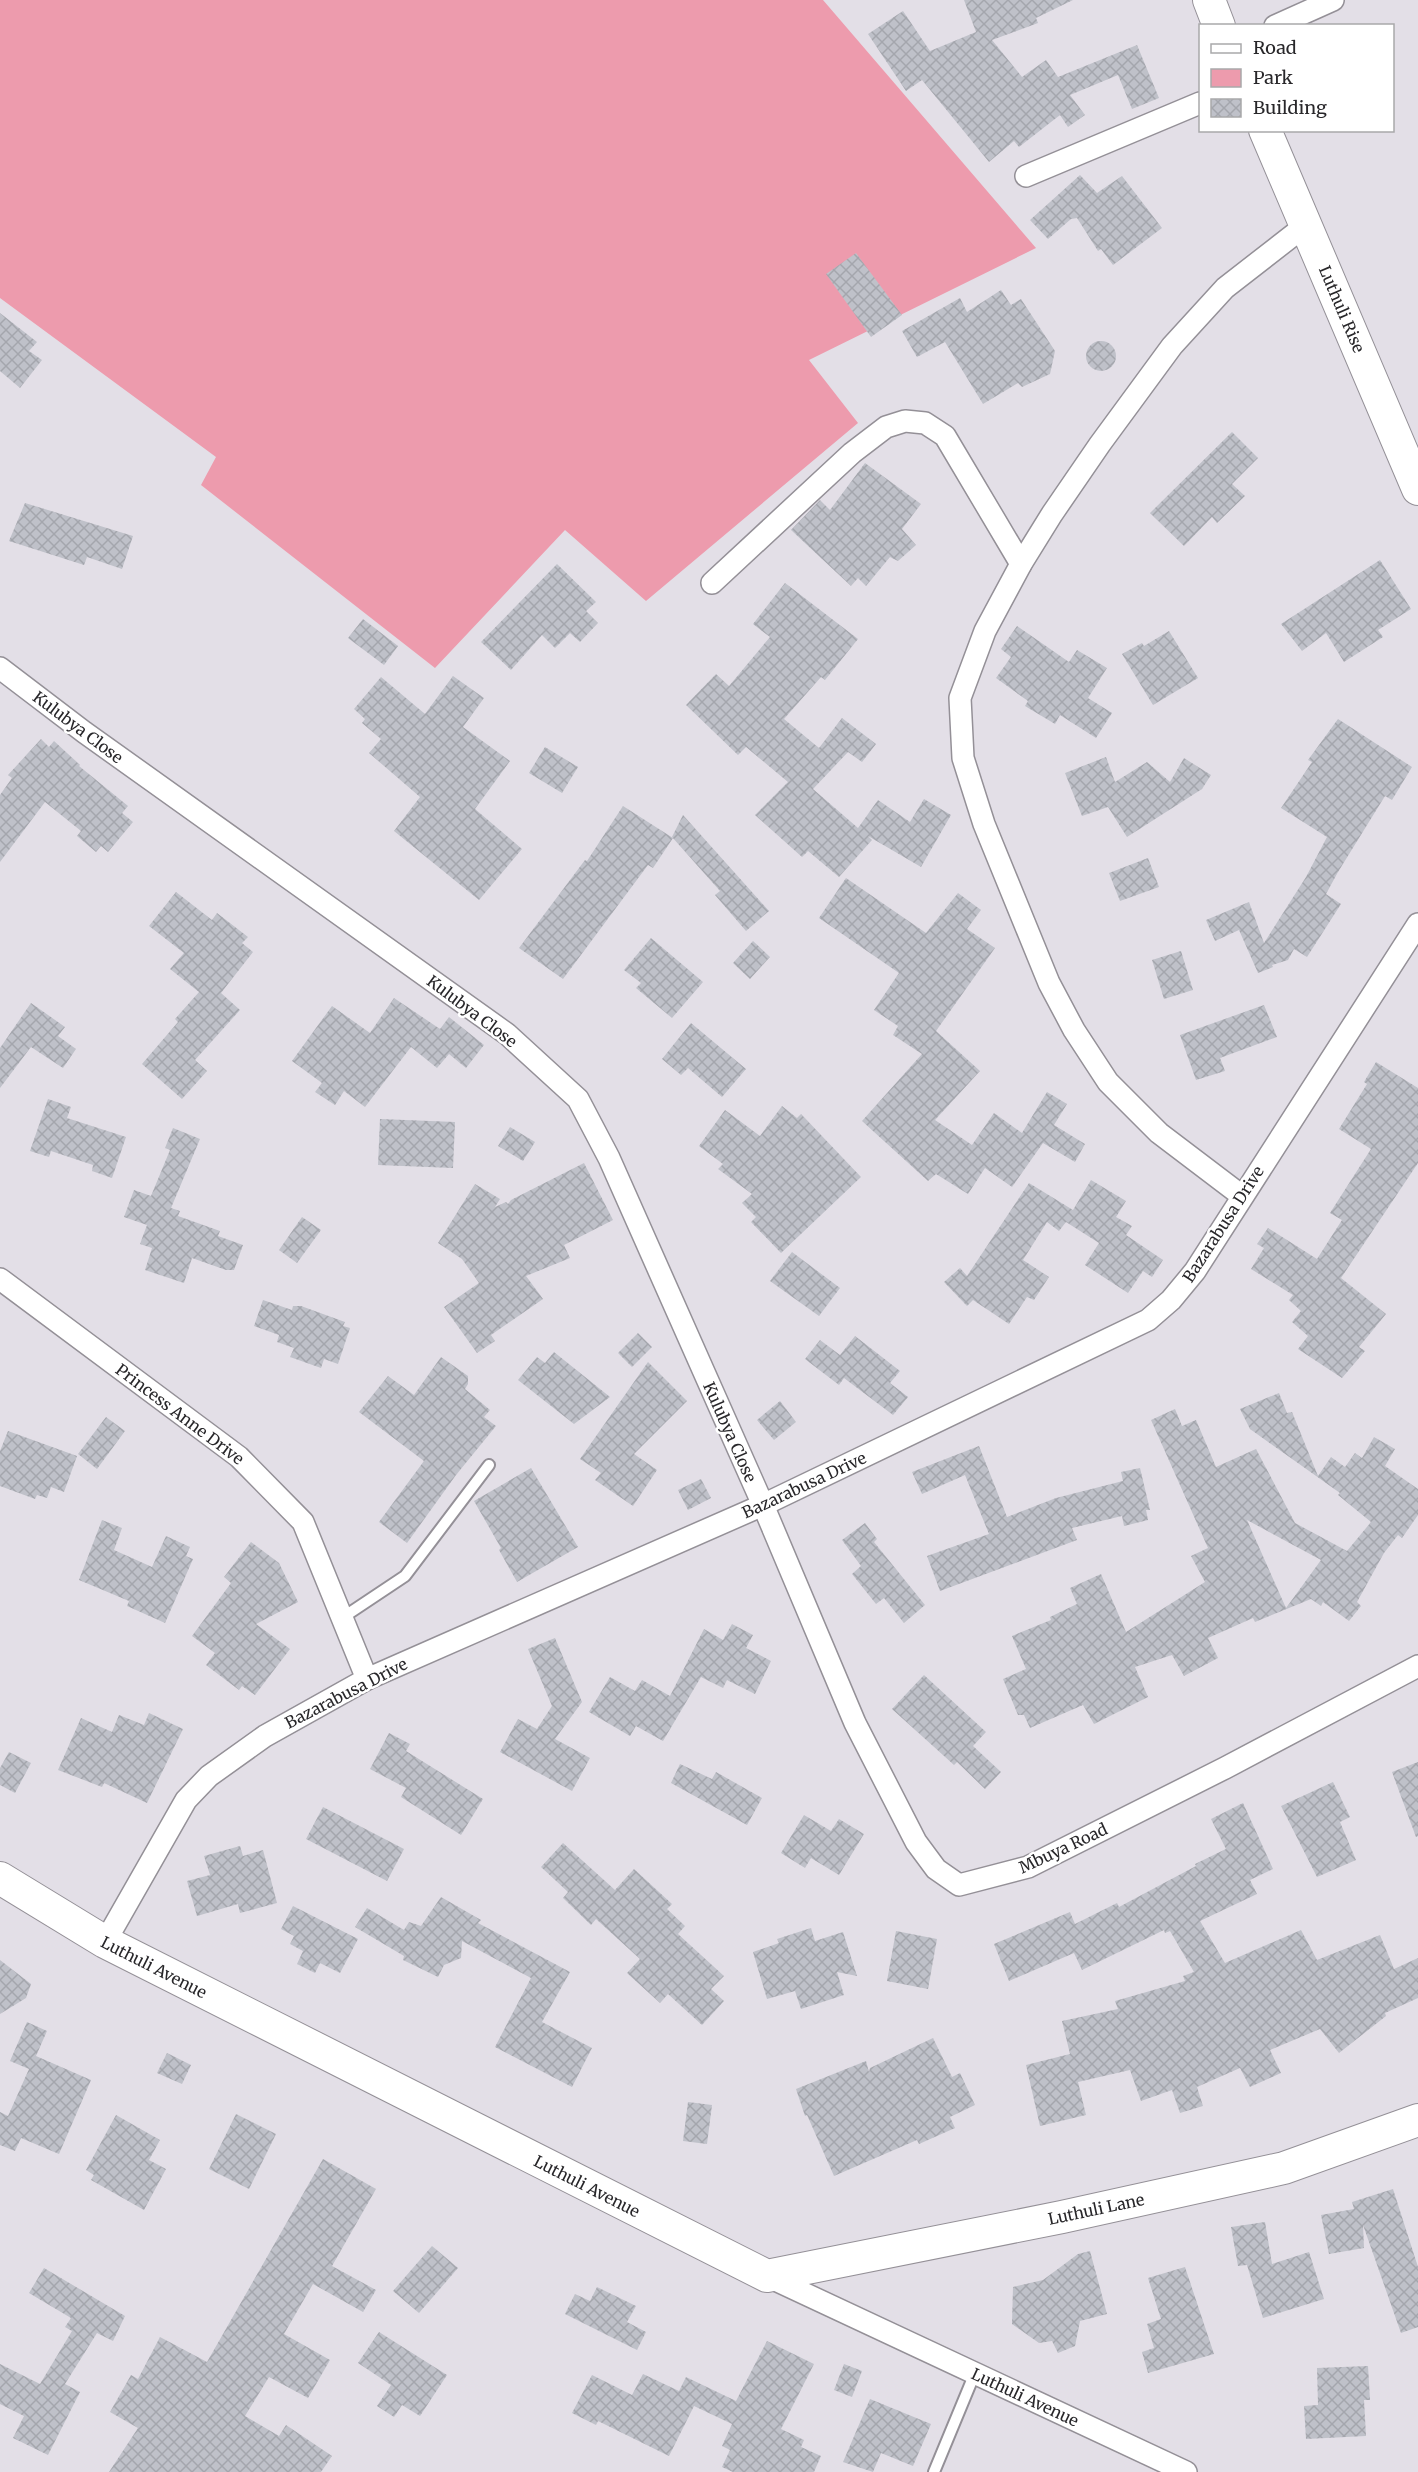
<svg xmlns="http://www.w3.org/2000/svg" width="1418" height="2472" font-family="Merriweather,serif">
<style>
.green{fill:#ed9bad}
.building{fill:url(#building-cross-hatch);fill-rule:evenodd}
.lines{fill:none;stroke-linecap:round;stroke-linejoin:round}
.lane-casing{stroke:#949097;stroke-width:14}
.street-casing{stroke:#949097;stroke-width:24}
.secondary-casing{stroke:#949097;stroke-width:34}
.lane{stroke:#fff;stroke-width:10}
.street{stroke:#fff;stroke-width:21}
.secondary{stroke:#fff;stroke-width:32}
.labels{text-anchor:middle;stroke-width:5;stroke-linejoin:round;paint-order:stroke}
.street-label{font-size:16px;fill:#28272a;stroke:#fff}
</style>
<defs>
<pattern id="building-cross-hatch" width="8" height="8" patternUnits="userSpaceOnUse" patternTransform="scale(1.5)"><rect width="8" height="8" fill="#bfc1c9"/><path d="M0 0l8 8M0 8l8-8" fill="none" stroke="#a4a6ad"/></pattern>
</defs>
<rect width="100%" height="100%" fill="#e3dfe7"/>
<polygon class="green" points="0,0 823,0 1036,248 809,360 858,423 646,601 565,530 435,668 201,485 216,457 0,298"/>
<g class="building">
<polygon points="964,0 1073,0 1036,18 1038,23 992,40 1022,77 1046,60 1058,77 1137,45 1159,98 1132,109 1118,75 1070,95 1085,115 1068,127 1060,115 1019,147 1014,141 989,162 922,80 906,91 868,34 903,11 930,51 976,32"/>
<polygon points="1080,175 1097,193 1122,176 1162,228 1113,265 1101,249 1098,251 1077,218 1071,219 1048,239 1030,220"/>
<polygon points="856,253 902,315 871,337 826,274"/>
<polygon points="1001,290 1011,305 1021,299 1055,351 1050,374 1022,387 1018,383 983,404 945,342 917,357 902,331 960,298 967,312"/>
<polygon points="0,313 37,342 29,351 42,360 20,388 0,371"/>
<circle cx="1101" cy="356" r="15"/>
<polygon points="1232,432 1258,458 1232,484 1245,496 1217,523 1212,517 1184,546 1150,513"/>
<polygon points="865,463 921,504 902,529 916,545 898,561 890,557 866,586 858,578 851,586 791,530 820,500 830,510"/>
<polygon points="25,503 133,536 122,569 87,557 84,565 9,541"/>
<polygon points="1380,560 1411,609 1378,630 1383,637 1344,662 1326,633 1302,651 1281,624"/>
<polygon points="557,564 596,602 586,611 598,623 580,642 570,633 555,648 542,635 511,670 481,642"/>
<polygon points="785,583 858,639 825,680 821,677 784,719 819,748 842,718 876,744 862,762 848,752 813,789 858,828 878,800 910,822 924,799 951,815 921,867 868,836 872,840 839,877 808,851 802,857 755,815 788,782 746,747 738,755 686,705 716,674 729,686 770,637 753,624"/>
<polygon points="363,619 398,646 384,665 348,638"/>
<polygon points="1017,626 1069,662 1077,650 1107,668 1088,698 1112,713 1096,738 1060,715 1055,724 1025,706 1028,701 996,678 1011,657 1001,649"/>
<polygon points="1169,631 1198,678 1153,705 1122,654 1142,643 1144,646"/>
<polygon points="453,676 484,698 463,727 510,761 475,809 522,849 479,900 394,831 420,797 369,753 381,739 362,723 365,719 354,709 381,677 425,714"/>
<polygon points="1338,719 1412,767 1392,800 1385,796 1338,872 1326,894 1341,904 1307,957 1294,949 1288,960 1272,965 1273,967 1258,973 1239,930 1215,941 1206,920 1249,902 1264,943 1306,877 1327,837 1281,808 1312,762 1308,760"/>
<polygon points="41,739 49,747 54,741 80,765 79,766 128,806 122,813 133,822 108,852 101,846 96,852 77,836 81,831 45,802 0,862 0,795 12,778 8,775"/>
<polygon points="545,747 578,767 562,793 529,773"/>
<polygon points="1106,757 1115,782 1147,762 1170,782 1184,758 1211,775 1202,789 1127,837 1108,807 1082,816 1065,773"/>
<polygon points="623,806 673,838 653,868 648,865 563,979 519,948 585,860 587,861"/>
<polygon points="683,815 769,911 746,931 715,895 720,891 672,837"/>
<polygon points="1148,858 1159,887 1120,901 1109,873"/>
<polygon points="846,878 926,933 958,893 981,910 967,929 995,948 936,1031 980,1071 935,1120 972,1145 994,1113 1022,1133 1047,1092 1067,1104 1054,1125 1085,1144 1075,1162 1043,1143 1012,1187 985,1168 968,1194 936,1174 928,1181 862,1121 922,1054 893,1035 898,1026 874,1010 899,973 819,918"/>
<polygon points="176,892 212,920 217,913 248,937 242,943 253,952 221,993 240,1010 195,1060 207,1071 182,1099 142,1064 178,1022 175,1019 199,992 170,969 184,953 149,926"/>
<polygon points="651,938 703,982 672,1018 636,988 641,983 624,970"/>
<polygon points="753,941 770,957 750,979 733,963"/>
<polygon points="1181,951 1193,990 1164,999 1152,960"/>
<polygon points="394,998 440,1029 449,1017 484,1045 466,1068 449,1054 437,1068 411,1047 365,1107 344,1091 335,1105 315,1092 322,1083 292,1061 332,1006 370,1033"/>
<polygon points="31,1003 65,1027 58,1036 76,1049 63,1068 31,1047 0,1088 0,1048"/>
<polygon points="1264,1005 1277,1037 1220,1058 1225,1071 1196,1080 1180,1035"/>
<polygon points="691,1023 746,1069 722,1097 688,1068 681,1075 662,1059"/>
<polygon points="1376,1062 1418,1088 1418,1163 1341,1278 1386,1314 1359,1347 1365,1351 1342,1378 1298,1349 1308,1336 1292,1322 1301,1311 1289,1300 1293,1295 1251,1269 1264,1248 1257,1244 1268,1228 1317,1259 1342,1220 1330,1213 1371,1149 1339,1129 1367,1084 1364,1082"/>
<polygon points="48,1099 71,1107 67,1118 126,1137 112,1178 92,1171 93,1165 51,1151 49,1157 30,1151"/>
<polygon points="782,1106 797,1118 801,1114 861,1177 781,1253 751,1222 756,1217 742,1203 752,1194 718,1169 723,1164 699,1146 725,1110 760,1136"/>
<polygon points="380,1119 455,1122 453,1168 378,1165"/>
<polygon points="510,1127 535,1142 523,1161 498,1146"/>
<polygon points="173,1128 200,1139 171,1208 180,1211 178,1216 220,1231 218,1236 243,1245 234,1270 226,1270 192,1258 184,1283 145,1270 152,1248 140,1244 147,1225 124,1217 134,1190 151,1196 170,1150 165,1148"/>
<polygon points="584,1163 613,1220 564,1245 570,1258 526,1276 543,1299 491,1335 495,1341 477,1353 444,1307 479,1283 462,1259 438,1243 475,1184 500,1199 495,1207 506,1202 508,1204 511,1200"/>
<polygon points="1091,1180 1126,1201 1116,1217 1132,1226 1126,1235 1163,1260 1152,1277 1143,1271 1128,1293 1085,1265 1099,1243 1066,1222 1059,1231 1047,1222 1023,1260 1049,1277 1034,1300 1027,1297 1009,1324 973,1300 967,1306 944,1282 960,1268 967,1276 1029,1183 1073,1210"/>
<polygon points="302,1217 321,1230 297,1263 279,1250"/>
<polygon points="792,1252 840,1288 819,1316 770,1281"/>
<polygon points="263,1300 292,1310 293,1306 301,1306 345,1322 343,1326 350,1328 338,1364 324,1359 321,1368 290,1357 294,1348 277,1342 279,1335 254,1326"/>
<polygon points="638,1333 652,1347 632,1367 618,1353"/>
<polygon points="855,1336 900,1371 890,1383 908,1397 893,1415 844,1378 839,1385 805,1359 820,1340 840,1355"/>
<polygon points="554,1352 610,1397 574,1424 518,1380 537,1357 545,1363"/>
<polygon points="441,1357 468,1376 468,1384 465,1389 490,1410 484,1417 496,1426 456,1475 407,1543 379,1522 424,1461 359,1412 388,1376 414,1395"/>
<polygon points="648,1362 687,1401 634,1454 657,1470 633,1506 595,1480 601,1473 580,1459"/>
<path d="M1279,1393l8,20 5,-1 26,64 13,-19 14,10 10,-14 7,5 12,-21 21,12 -10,17 33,23v26l-16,23 -4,-3 -14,18 -27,49 4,4 -12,15 -26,-19 -2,4 -10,-7 -56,23 -2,-4 -45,20 10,20 -34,18 -12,-21 -37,12 13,30 -54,27 -11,-19 -53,23 -6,-13h-6l-15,-36 23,-10 -14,-33 39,-16 -1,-3 27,-13 -7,-16 31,-14 25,58 79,-50 -14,-26 17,-8 -57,-128 24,-11 7,17 14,-6 20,47 40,-18 39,74 52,28 24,-29 -33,-27 2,-2 -90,-64 -10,-20zM1247,1520l74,40 -35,48z"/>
<polygon points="780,1401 796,1422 774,1440 757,1420"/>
<polygon points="106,1417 125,1431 97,1469 78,1454"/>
<polygon points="8,1431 77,1456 64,1492 51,1487 47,1498 37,1495 35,1499 0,1486 0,1451"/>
<polygon points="979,1446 1007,1517 1056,1498 1123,1481 1121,1472 1140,1468 1150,1510 1146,1510 1148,1520 1124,1526 1122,1516 1072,1528 1077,1540 940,1591 927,1556 989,1534 965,1475 922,1494 912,1472"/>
<polygon points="531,1468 578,1547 517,1582 499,1550 501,1548 474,1501"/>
<polygon points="701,1479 711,1498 688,1510 678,1490"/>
<polygon points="102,1520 122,1528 114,1550 152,1567 166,1536 190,1547 186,1556 193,1559 165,1623 127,1606 129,1601 79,1580"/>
<polygon points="865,1523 877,1539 874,1542 925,1605 904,1623 884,1598 876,1604 852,1574 861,1566 842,1540"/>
<polygon points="251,1542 279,1563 298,1602 256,1624 290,1649 255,1695 242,1686 239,1690 206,1665 215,1653 192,1636 231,1583 224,1577"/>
<polygon points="732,1624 753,1635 746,1648 771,1661 755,1694 727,1680 723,1688 701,1677 663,1741 636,1726 630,1736 589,1712 610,1677 635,1691 642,1680 670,1696 704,1629 723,1640"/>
<polygon points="555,1638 582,1702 555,1739 590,1758 572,1791 500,1752 518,1719 537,1729 552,1706 528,1649"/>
<polygon points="924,1675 986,1732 973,1746 1001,1772 985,1789 957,1762 954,1765 892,1709"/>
<polygon points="149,1713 183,1729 147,1803 104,1783 102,1787 58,1770 81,1718 112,1732 119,1715 144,1725"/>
<polygon points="389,1733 410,1744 406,1751 483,1799 461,1835 401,1797 406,1788 370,1769"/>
<polygon points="9,1752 31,1763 15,1793 0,1785 0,1768"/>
<polygon points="1418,1762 1418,1836 1416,1837 1392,1772"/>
<polygon points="680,1764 712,1779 716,1772 762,1798 747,1825 671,1783"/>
<polygon points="1333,1782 1350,1817 1340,1822 1356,1860 1317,1877 1281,1806"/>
<polygon points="1243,1803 1273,1869 1250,1880 1257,1894 1200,1921 1225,1963 1301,1930 1317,1960 1380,1935 1394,1969 1418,1958 1418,1998 1385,2013 1386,2016 1339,2053 1320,2029 1270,2050 1281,2073 1250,2087 1240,2068 1197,2087 1203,2106 1180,2113 1172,2090 1141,2101 1130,2070 1078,2082 1086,2115 1040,2126 1026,2065 1070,2054 1062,2021 1118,2009 1115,2001 1185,1981 1183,1976 1194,1972 1170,1931 1165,1933 1164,1930 1082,1970 1074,1953 1009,1981 994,1944 1070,1912 1075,1924 1117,1903 1119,1907 1196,1866 1195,1864 1226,1849 1211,1819"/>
<polygon points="323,1807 404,1849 387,1881 306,1839"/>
<polygon points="804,1815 831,1831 839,1819 864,1834 839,1875 811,1858 805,1868 781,1853"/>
<polygon points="563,1843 615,1890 634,1869 672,1904 667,1909 685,1926 678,1934 724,1976 711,1989 724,2001 702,2025 668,1994 660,2003 627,1973 640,1959 596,1919 591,1925 563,1898 568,1892 541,1867"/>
<polygon points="240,1846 243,1856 263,1850 277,1903 240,1913 238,1904 197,1916 187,1881 210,1875 204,1856"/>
<polygon points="441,1897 481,1920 478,1923 570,1972 542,2022 592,2048 572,2087 495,2047 531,1978 462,1941 461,1958 444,1965 438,1977 403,1960 404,1956 355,1927 367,1908 404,1930 409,1922 421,1926"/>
<polygon points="293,1906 358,1939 340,1973 320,1963 315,1973 297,1964 303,1951 290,1944 294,1936 281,1929"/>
<polygon points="811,1928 815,1941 843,1932 857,1976 837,1972 844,1995 801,2009 795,1991 767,1999 753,1952 779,1943 777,1939"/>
<polygon points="896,1931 937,1939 928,1989 887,1981"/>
<polygon points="0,1960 31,1984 26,1998 0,2014"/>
<polygon points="27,2022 47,2031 36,2056 91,2080 59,2154 21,2138 15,2151 0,2145 0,2112 8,2116 29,2069 10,2061"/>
<polygon points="933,2038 952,2077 960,2073 975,2105 950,2117 955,2128 919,2144 917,2140 834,2176 807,2115 805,2116 796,2089 866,2061 869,2072 870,2068"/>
<polygon points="167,2053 191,2065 182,2084 157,2073"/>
<polygon points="688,2102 712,2105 707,2144 683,2141"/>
<polygon points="236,2114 276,2134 249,2189 209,2169"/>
<polygon points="116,2115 160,2140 149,2160 166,2169 144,2210 91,2180 94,2175 86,2170"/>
<polygon points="323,2159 376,2189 332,2266 376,2290 363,2312 313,2284 284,2334 330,2360 308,2398 269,2377 245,2416 279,2436 286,2425 332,2456 321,2472 109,2472 138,2428 110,2412 131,2375 138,2379 160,2337 207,2362"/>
<polygon points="1393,2189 1418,2267 1418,2327 1401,2333 1363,2225 1364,2248 1329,2254 1321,2215 1354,2209 1352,2202"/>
<polygon points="1265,2222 1272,2264 1309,2252 1324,2299 1263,2318 1247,2265 1238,2266 1231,2227"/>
<polygon points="432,2246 458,2268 419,2313 393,2291"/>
<polygon points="1090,2251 1107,2314 1080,2321 1075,2346 1058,2353 1052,2341 1039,2343 1012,2324 1013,2287 1043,2280 1078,2254"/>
<polygon points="1185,2267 1214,2354 1148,2373 1142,2352 1154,2348 1147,2324 1161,2319 1148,2278"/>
<polygon points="44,2268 125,2316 113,2341 97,2333 65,2384 80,2392 48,2455 13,2438 24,2416 0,2404 0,2364 40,2384 72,2331 65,2327 71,2318 29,2293"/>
<polygon points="597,2287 636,2306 627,2322 646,2332 637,2350 565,2314 575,2294 590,2301"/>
<polygon points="379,2332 447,2375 420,2416 402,2405 394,2417 377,2406 391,2385 358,2363"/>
<polygon points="767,2341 814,2364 781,2429 804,2440 801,2447 821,2456 814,2472 733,2472 722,2467 730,2450 722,2446 732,2424 694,2406 669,2456 598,2421 596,2425 572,2413 592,2375 632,2395 643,2374 679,2391 686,2377 736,2401"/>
<polygon points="844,2364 862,2371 852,2397 834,2390"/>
<polygon points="1368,2366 1370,2400 1364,2400 1366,2436 1306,2439 1304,2406 1318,2405 1317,2368"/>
<polygon points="870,2399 931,2424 913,2466 881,2453 873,2472 843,2462"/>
</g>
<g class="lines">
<defs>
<g id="lane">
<polyline points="342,1618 405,1576 489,1465"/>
<polyline points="934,2472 975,2373"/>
</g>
<g id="street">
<polyline points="1275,26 1333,0"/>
<polyline points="1026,176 1200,103"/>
<polyline points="712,583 852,453 886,427 905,421 925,423 945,436 1021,564"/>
<polyline points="0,668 84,732 507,1034 578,1099 609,1158 763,1505 855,1723 916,1842 936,1869 959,1885 1028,1867 1225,1768 1418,1666"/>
<polyline points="1242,1196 1159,1133 1108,1082 1074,1030 1049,983 984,824 963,758 960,698 985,631 1021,564 1052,514 1100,444 1172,346 1225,288 1306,225"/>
<polyline points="0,1279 239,1457 303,1522 367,1679"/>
<polyline points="105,1942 186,1800 209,1776 265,1736 367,1679 763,1505 1148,1320 1171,1300 1195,1271 1418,924"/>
<polyline points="767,2276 1186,2472"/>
</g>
<g id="secondary">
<polyline points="1209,0 1219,26"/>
<polyline points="1265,130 1418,489"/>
<polyline points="0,1878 105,1942 767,2276 1062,2217 1284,2168 1418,2120"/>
</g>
</defs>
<use href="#lane" class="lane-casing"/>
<use href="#street" class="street-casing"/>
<use href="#secondary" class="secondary-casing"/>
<use href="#lane" class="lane"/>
<use href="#street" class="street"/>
<use href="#secondary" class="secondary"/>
</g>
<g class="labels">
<g class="street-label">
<text transform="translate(1342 309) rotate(67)" y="6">Luthuli Rise</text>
<text transform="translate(78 727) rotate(37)" y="6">Kulubya Close</text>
<text transform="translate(472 1011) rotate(37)" y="6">Kulubya Close</text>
<text transform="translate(1223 1224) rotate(-57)" y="6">Bazarabusa Drive</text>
<text transform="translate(180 1414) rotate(37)" y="6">Princess Anne Drive</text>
<text transform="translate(730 1432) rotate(66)" y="6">Kulubya Close</text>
<text transform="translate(804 1485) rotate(-25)" y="6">Bazarabusa Drive</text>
<text transform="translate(346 1693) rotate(-27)" y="6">Bazarabusa Drive</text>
<text transform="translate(1063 1848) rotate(-25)" y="6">Mbuya Road</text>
<text transform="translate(154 1967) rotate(27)" y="6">Luthuli Avenue</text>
<text transform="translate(587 2186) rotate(27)" y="6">Luthuli Avenue</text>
<text transform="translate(1096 2209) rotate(-12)" y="6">Luthuli Lane</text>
<text transform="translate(1025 2397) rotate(25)" y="6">Luthuli Avenue</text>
</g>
</g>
<rect x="1199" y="24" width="195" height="108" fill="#ffffff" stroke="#a9a9aa" stroke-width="1.5"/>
<rect x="1211" y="44" width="30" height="9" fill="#ffffff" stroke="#a9a9aa" stroke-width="1.5"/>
<text x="1253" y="54" font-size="18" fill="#28272a">Road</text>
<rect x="1211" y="69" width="30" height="18" fill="#ed9bad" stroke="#a9a9aa" stroke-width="1.5"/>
<text x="1253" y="84" font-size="18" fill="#28272a">Park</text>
<rect x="1211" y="99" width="30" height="18" fill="url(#building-cross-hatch)" stroke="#a9a9aa" stroke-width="1.5"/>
<text x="1253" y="114" font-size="18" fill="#28272a">Building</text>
</svg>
